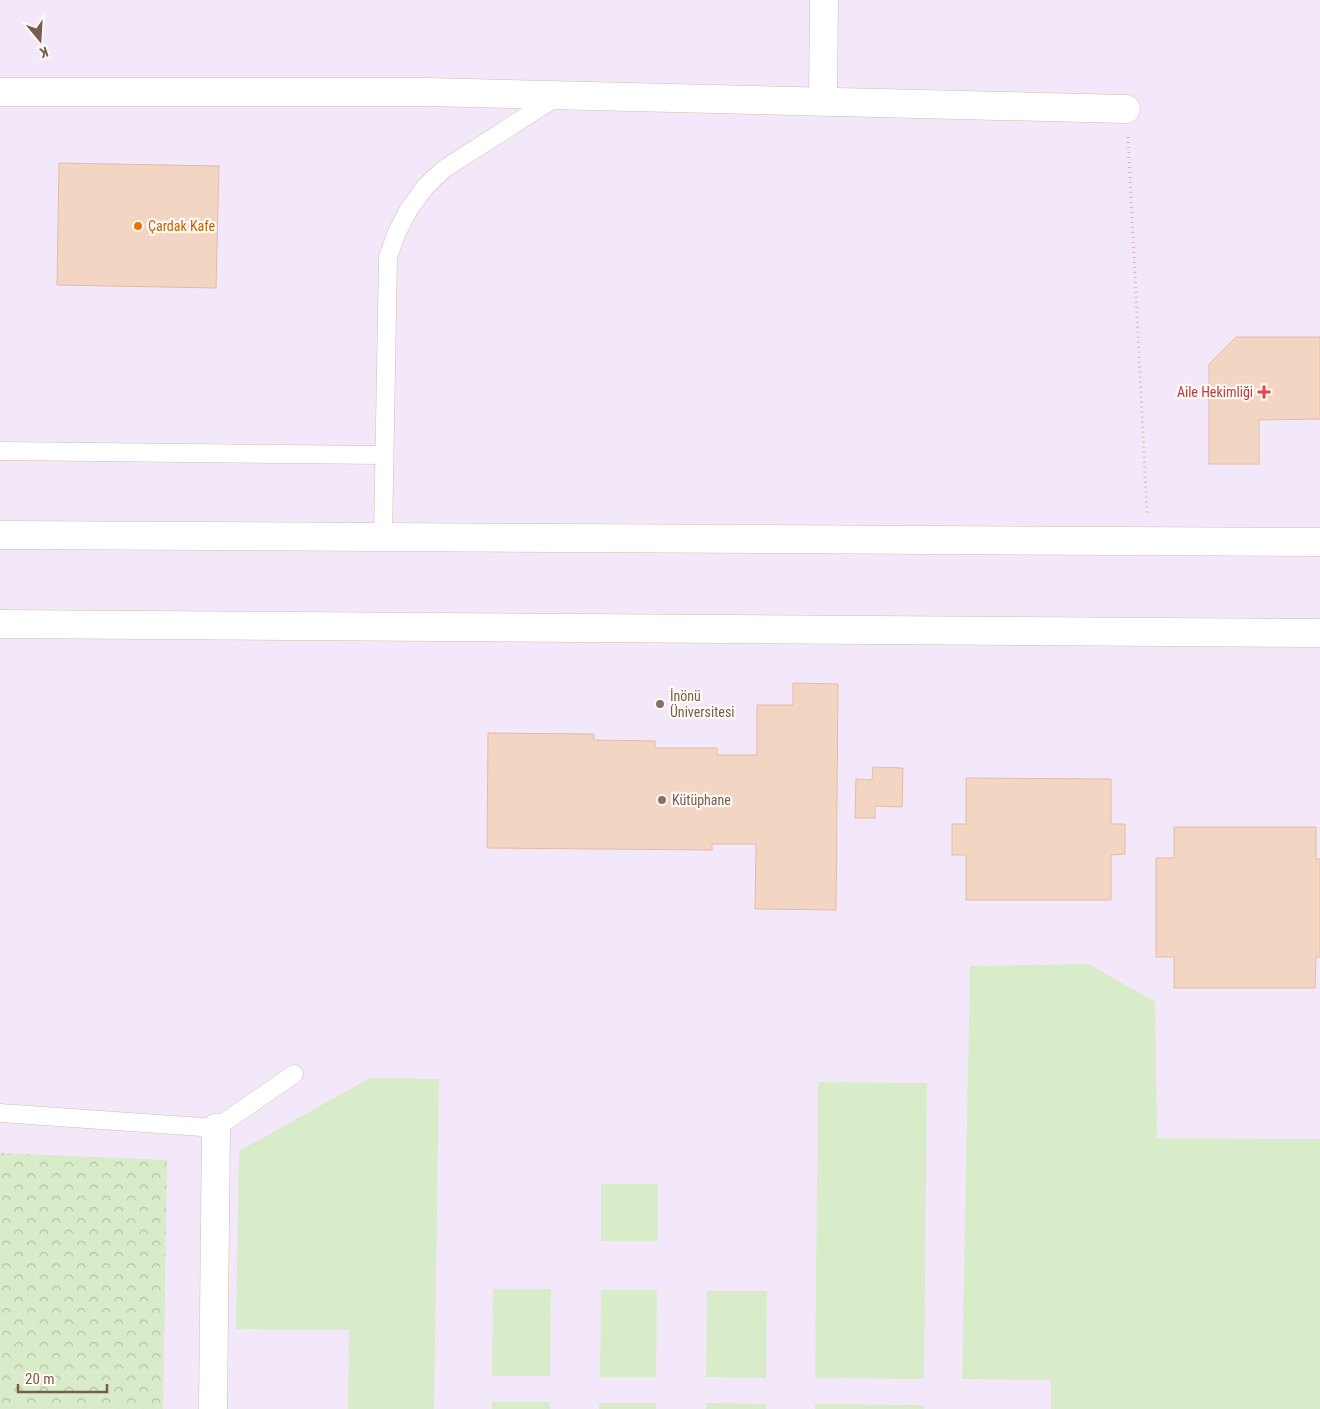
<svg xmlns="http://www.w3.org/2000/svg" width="1320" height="1409" font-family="'Roboto Condensed',sans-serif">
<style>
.education{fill:#f3e8fa}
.green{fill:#d8ecc9}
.forest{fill:url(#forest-crowns)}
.building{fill:#f3d5c3;stroke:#e6bba3}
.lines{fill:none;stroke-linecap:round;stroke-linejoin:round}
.lane-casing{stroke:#d1beb0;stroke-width:19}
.street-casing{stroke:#d1beb0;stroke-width:29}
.path{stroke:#d9b8a5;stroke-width:3;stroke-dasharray:1 4;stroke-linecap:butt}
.lane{stroke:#fff;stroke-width:18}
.street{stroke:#fff;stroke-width:28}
.food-dot{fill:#e8710a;stroke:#fffaf3;stroke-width:2}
.health-dot{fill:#e0444e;stroke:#fffaf3;stroke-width:2}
.education-dot{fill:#8d6e63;stroke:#fffaf3;stroke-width:2}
.labels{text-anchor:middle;stroke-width:4.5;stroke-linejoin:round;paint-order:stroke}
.food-label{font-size:14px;fill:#c56008;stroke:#fffaf3;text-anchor:start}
.health-label{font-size:14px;fill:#be3a42;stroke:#fffaf3;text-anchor:end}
.education-label{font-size:14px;fill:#785e54;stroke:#fffaf3;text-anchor:start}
</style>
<defs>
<pattern id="forest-crowns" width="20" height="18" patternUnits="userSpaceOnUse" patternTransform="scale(1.25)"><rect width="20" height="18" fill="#d8ecc9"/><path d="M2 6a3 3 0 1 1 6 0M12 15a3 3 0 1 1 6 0" fill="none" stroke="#b4c2a5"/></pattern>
</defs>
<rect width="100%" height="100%" fill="#fdf6ec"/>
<rect class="education" x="0" y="0" width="1320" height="1409"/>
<g class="green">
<polygon points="1089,964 1155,1002 1157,1138 1320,1139 1320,1409 1051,1409 1051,1380 962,1379 970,966"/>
<polygon points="370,1078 439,1079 434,1409 348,1409 349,1330 236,1329 239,1151"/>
<polygon points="818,1082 927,1083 924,1379 815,1378"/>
<rect x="601" y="1184" width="57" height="57"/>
<polygon points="493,1289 551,1289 550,1376 492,1376"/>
<polygon points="601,1290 657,1290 656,1377 600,1377"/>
<polygon points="707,1291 767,1291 766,1378 706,1377"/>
<rect x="492" y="1402" width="58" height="7"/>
<rect x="599" y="1403" width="57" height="6"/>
<polygon points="706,1403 766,1404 766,1409 706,1409"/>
<polygon points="815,1404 924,1405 924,1409 815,1409"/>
</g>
<polygon class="forest" points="0,1153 167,1160 163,1409 0,1409"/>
<g class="building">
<polygon points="59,163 219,166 216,288 57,285"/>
<polygon points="1236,337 1320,337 1320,419 1259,420 1259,464 1209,464 1209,364"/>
<polygon points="793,683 838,684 836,910 755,909 756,844 712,844 712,850 487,848 488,733 594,734 594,740 655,741 655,748 717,748 717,755 757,755 757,705 793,705"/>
<polygon points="873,767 903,768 902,807 875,806 875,818 855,818 856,779 872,780"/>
<polygon points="966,778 1111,779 1111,824 1125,824 1125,854 1111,855 1111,900 966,900 966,855 952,855 952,824 966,824"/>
<polygon points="1174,827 1316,827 1316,859 1320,859 1320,957 1316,957 1315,988 1174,988 1174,957 1156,957 1156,858 1174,858"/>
</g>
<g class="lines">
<defs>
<g id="lane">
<polyline points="0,451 384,455"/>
<polyline points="383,537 388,257 397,232 409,209 425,187 444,169 558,96"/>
<polyline points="0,1113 216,1128 294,1074"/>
</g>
<g id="street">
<polyline points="0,92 426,92 1126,109"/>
<polyline points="823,101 824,0"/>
<polyline points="0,535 1320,542"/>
<polyline points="0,624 1320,633"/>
<polyline points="213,1409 216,1128"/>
</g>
</defs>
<use href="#lane" class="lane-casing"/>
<use href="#street" class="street-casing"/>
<polyline class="path" points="1128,137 1147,513"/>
<use href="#lane" class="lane"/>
<use href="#street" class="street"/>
</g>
<circle class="food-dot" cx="138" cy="226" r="5"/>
<path class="health-dot" d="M1261.5 384.5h5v5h5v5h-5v5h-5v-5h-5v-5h5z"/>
<g class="education-dot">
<circle cx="660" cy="704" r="5"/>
<circle cx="662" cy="800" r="5"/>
</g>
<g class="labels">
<g class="food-label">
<text x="148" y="231">Çardak Kafe</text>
</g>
<g class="health-label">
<text x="1253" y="397">Aile Hekimliği</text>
</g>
<g class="education-label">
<text x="670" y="701">İnönü<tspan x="670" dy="16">Üniversitesi</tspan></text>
<text x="672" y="805">Kütüphane</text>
</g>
</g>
<g transform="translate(40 40) rotate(162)" stroke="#fffaf3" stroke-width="4" paint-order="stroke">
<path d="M0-4L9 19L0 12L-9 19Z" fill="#7a5c4d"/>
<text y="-8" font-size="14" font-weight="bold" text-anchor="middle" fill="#7a5c4d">K</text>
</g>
<path d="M18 1384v8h89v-8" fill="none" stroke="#7a5c4d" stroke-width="2.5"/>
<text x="25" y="1384" font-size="15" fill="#7a5c4d" stroke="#fffaf3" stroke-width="4" paint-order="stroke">20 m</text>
</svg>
